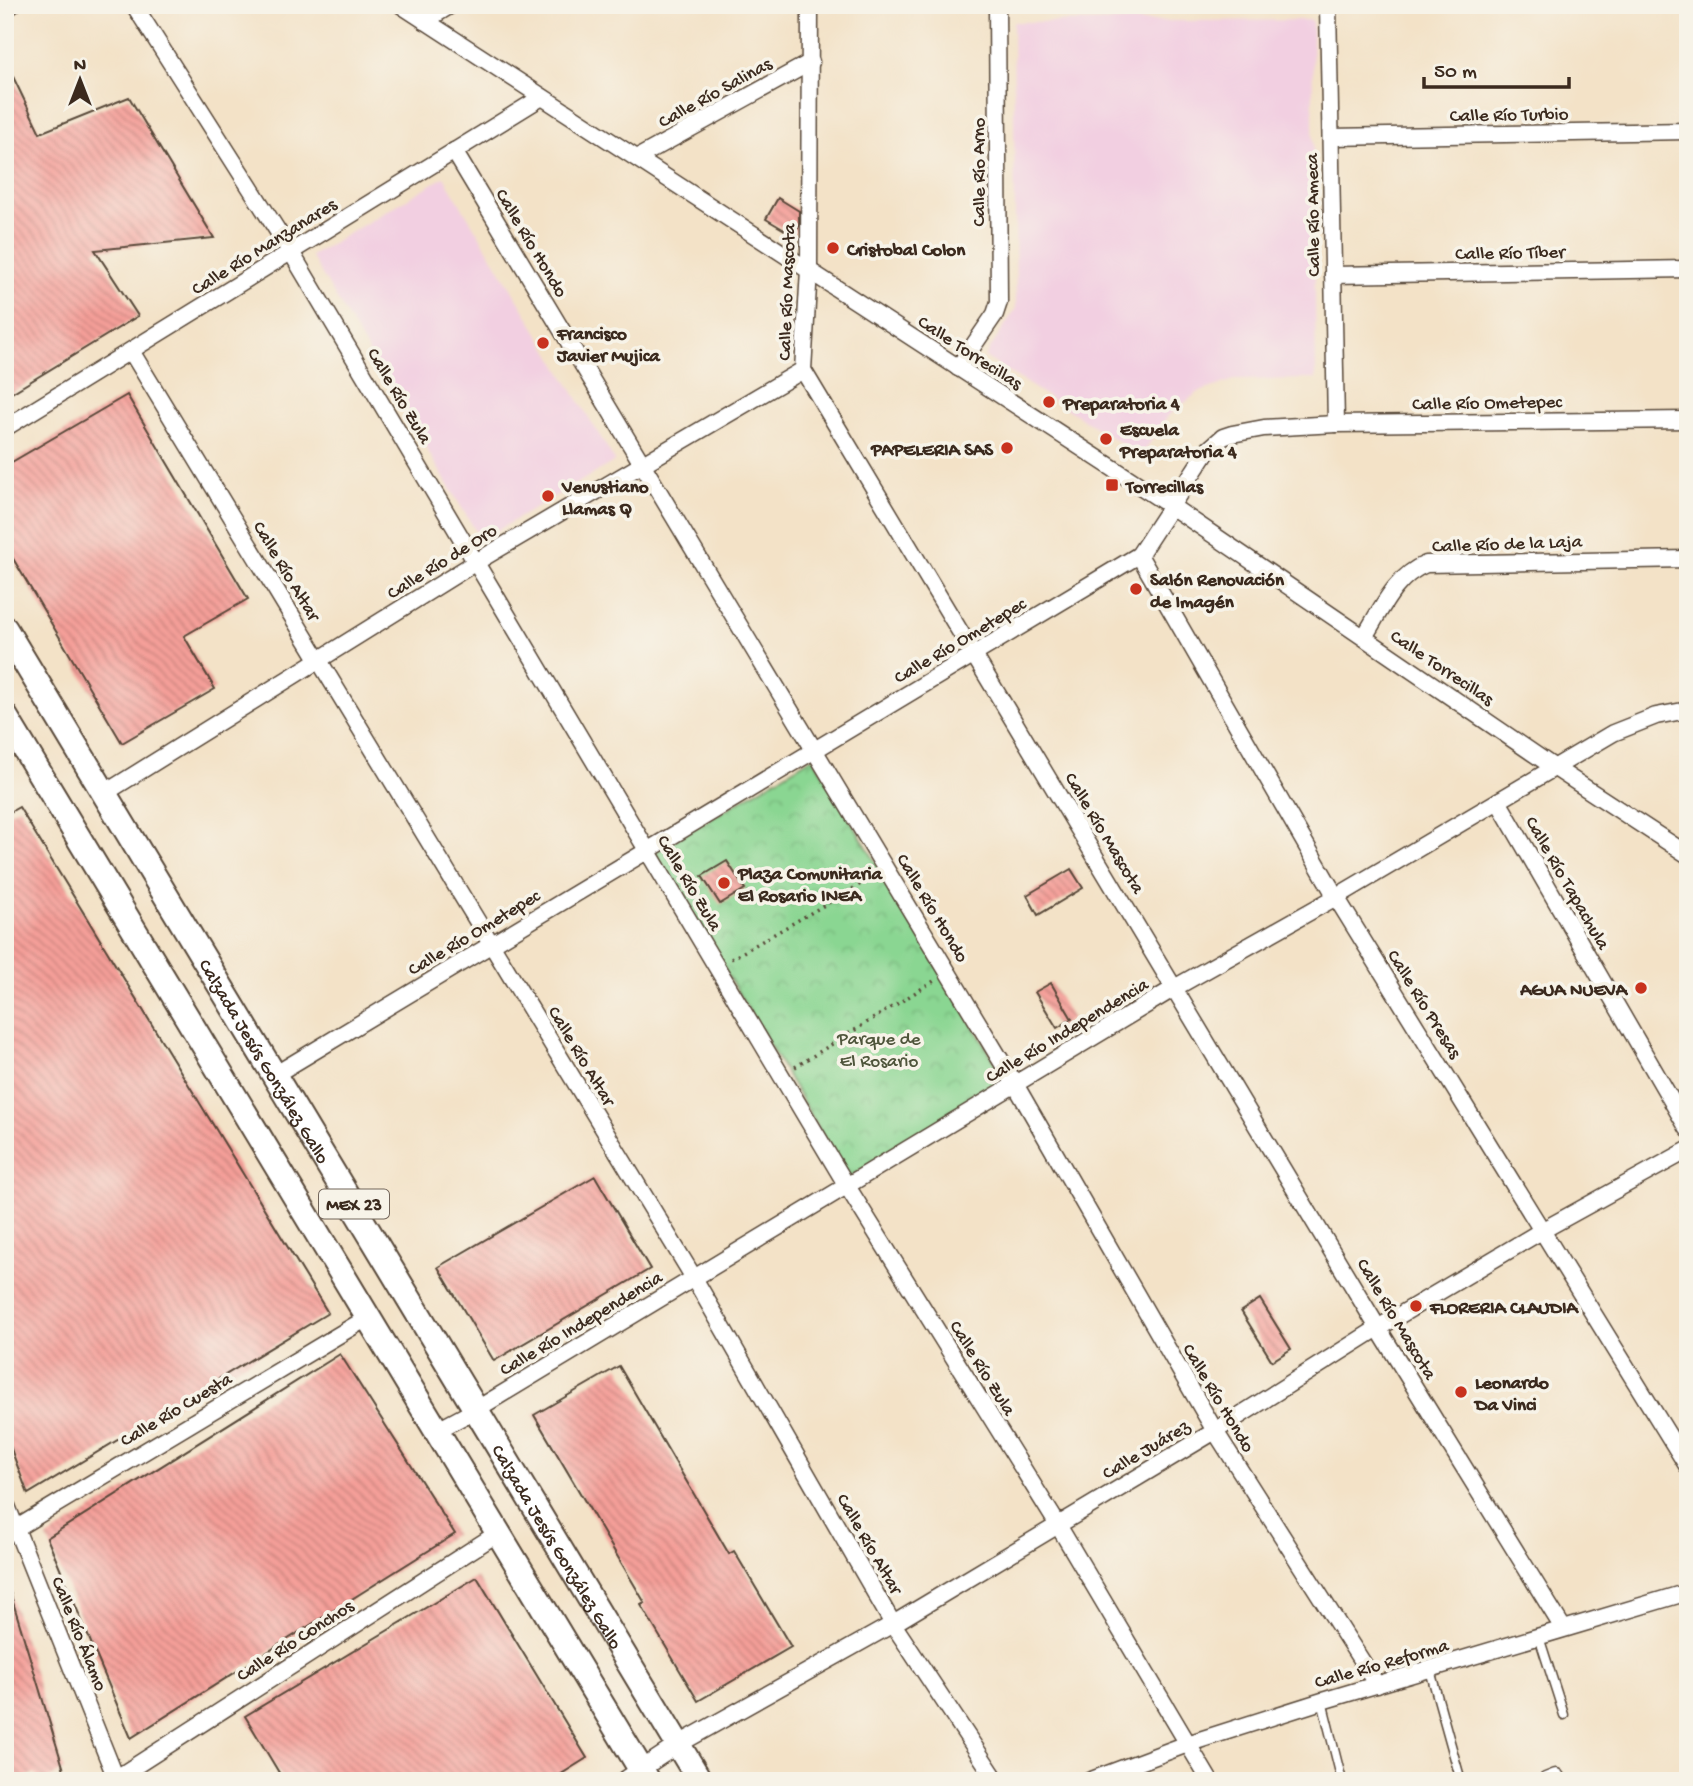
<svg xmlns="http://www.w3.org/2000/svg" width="1693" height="1786" font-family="'Gochi Hand',sans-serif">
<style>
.built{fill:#f2cfe1}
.park{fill:url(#park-crowns);stroke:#628058;stroke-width:2}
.building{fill:url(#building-back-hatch)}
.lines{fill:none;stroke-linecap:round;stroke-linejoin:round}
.service-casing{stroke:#574637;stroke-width:11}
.minor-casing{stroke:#574637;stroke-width:19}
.primary-casing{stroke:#574637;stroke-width:28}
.path{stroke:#574637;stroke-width:3.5;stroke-dasharray:2 5;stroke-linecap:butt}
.service{stroke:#fff;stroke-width:8}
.minor{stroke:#fff;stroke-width:16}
.primary{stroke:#fff;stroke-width:24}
.poi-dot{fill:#c8321e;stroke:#f7f3e8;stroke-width:2.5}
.labels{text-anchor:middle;stroke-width:7;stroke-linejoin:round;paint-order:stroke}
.shield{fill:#f7f3e8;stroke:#73665b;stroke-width:2}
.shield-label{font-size:18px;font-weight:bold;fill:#3b2a1e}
.street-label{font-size:19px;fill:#3b2a1e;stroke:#f7f3e8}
.poi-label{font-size:19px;font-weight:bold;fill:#3b2a1e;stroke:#f7f3e8;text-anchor:start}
.park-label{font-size:19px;fill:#4f553b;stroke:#f7f3e8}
</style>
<defs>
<pattern id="park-crowns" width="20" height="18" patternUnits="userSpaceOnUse" patternTransform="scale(1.75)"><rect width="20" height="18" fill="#8ad692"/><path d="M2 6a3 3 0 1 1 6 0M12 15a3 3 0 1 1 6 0" fill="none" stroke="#78b87d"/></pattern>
<pattern id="building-back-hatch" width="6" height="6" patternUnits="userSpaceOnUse" patternTransform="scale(1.75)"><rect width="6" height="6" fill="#f59f99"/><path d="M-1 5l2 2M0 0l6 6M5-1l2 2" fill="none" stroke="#c8827c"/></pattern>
</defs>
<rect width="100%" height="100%" fill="#f7f3e8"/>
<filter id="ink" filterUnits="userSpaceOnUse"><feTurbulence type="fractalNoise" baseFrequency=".0143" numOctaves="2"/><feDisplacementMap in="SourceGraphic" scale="14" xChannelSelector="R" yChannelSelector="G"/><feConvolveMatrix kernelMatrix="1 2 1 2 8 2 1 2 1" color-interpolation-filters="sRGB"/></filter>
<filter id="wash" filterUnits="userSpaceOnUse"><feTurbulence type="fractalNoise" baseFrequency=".00686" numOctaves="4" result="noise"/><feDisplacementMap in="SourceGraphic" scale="28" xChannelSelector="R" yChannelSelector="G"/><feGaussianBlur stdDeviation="1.57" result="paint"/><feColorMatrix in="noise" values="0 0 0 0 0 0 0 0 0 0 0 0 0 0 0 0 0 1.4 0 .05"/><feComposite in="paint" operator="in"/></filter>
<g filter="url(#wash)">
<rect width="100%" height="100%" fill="#f3e2c7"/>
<g class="built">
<polygon points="1312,20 1316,379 1234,380 1197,393 1168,416 1141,456 985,357 1016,308 1013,22"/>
<polygon points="444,177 615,461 481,540 311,256"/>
</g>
<polygon class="park" points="813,757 1007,1082 848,1178 655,852"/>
<g id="blocks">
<g class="building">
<polygon points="5,60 40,133 129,97 214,238 95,250 138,316 5,397"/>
<polygon points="778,198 799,211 799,225 793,235 766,219"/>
<polygon points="127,395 248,599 184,636 215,689 122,743 5,545 5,466"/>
<polygon points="19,807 328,1313 28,1494 5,1433 5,815"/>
<polygon points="727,861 745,889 720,904 702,876"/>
<polygon points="1071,869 1083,888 1038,915 1027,895"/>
<polygon points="1051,983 1072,1019 1057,1028 1035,992"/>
<polygon points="595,1176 650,1269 494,1361 438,1267"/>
<polygon points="1260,1299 1291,1349 1272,1361 1241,1311"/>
<polygon points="340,1354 455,1534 131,1738 47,1538"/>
<polygon points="619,1366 729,1554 734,1551 791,1647 698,1701 641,1605 645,1603 534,1415"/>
<polygon points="477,1577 587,1758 550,1781 284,1781 245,1716"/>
<polygon points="9,1589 64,1770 44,1781 40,1781 35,1773 20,1781 5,1781 5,1590"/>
</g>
</g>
</g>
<g filter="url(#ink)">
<use href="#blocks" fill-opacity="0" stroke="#574637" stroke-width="2"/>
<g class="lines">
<defs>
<g id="service">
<polyline points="1539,1637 1564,1715"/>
<polyline points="1430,1670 1461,1781"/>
<polyline points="1322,1701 1342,1781"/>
</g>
<g id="minor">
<polyline points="134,5 291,252 847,1186 1058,1525 1210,1781"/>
<polyline points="401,5 1171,506 1555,768 1688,855"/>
<polyline points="810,5 809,270 803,370 1378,1328 1563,1628"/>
<polyline points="1328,5 1336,424"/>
<polyline points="5,9 12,5"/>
<polyline points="425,21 451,5"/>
<polyline points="1331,137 1688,131"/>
<polyline points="454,151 1015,1084 1215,1431 1377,1685"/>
<polyline points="637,158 811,62"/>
<polyline points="1333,275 1688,269"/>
<polyline points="131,351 694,1278 893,1624 997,1781"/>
<polyline points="958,368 995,314 999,302 997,5"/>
<polyline points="5,428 542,97"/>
<polyline points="1139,555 1336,897 1688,1467"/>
<path d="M1364,637c17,-27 31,-61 62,-73l262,-5"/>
<polyline points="105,793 476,562 803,370"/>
<polyline points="1498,801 1688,1129"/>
<polyline points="276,1074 1139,555 1207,451 1223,437 1232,434 1264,428 1336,424 1688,420"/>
<polyline points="436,1431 477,1409 1176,987 1336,897 1613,733 1656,716 1688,710"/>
<polyline points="5,1501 117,1781"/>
<polyline points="5,1535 367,1318"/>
<polyline points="112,1781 498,1533"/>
<polyline points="623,1781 679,1744 893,1624 1215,1431 1378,1328 1543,1230 1688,1150"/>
<polyline points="1089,1781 1190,1743 1322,1701 1688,1592"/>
<polyline points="1546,1781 1556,1777"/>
</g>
<g id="primary">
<path id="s1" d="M5,629l695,1152"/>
<polyline points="5,716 648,1781"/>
</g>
</defs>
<use href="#service" class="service-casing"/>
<use href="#minor" class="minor-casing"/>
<use href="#primary" class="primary-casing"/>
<g class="path">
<polyline points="731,959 873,877"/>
<polyline points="795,1067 934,981"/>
</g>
<use href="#service" class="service"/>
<use href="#minor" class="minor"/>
<use href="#primary" class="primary"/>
</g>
</g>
<g class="poi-dot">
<circle cx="833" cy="248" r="7"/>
<circle cx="543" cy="343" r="7"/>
<circle cx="1049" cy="402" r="7"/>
<circle cx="1106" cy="439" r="7"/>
<circle cx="1007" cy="448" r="7"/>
<rect x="1105" y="478" width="14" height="14" rx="3.5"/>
<circle cx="548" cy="496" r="7"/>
<circle cx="1136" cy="589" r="7"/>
<circle cx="724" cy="883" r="7"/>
<circle cx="1641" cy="988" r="7"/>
<circle cx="1416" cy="1306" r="7"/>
<circle cx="1461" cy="1392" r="7"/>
</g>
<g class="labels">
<rect class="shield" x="319" y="1189.5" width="70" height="29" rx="5"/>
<g class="shield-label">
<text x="354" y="1210">MEX 23</text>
</g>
<g class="street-label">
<text transform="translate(714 91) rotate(-29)" y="7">Calle Río Salinas</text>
<text transform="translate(1509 113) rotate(-1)" y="7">Calle Río Turbio</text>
<text transform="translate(977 172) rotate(-90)" y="7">Calle Río Arno</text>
<text transform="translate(1311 215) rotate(-91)" y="7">Calle Río Ameca</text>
<text transform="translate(533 242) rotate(59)" y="7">Calle Río Hondo</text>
<text transform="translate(263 245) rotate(-32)" y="7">Calle Río Manzanares</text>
<text transform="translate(1510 251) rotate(-1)" y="7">Calle Río Tíber</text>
<text transform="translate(785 292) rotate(-88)" y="7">Calle Río Mascota</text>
<text transform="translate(971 351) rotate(33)" y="7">Calle Torrecillas</text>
<text transform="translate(401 395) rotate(59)" y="7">Calle Río Zula</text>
<text transform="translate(1487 401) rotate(-1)" y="7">Calle Río Ometepec</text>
<text transform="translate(1507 542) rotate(-2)" y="7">Calle Río de la Laja</text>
<text transform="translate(441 560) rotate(-32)" y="7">Calle Río de Oro</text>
<text transform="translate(288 570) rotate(59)" y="7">Calle Río Altar</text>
<text transform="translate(959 639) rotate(-31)" y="7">Calle Río Ometepec</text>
<text transform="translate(1443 666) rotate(34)" y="7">Calle Torrecillas</text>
<text transform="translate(1106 832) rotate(59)" y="7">Calle Río Mascota</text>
<text transform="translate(691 882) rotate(59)" y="7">Calle Río Zula</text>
<text transform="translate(1569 882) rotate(60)" y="7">Calle Río Tapachula</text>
<text transform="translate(934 907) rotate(59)" y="7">Calle Río Hondo</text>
<text transform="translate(473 931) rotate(-31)" y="7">Calle Río Ometepec</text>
<text transform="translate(1426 1003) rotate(58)" y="7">Calle Río Presas</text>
<text transform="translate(1066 1029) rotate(-31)" y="7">Calle Río Independencia</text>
<text transform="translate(583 1055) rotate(59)" y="7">Calle Río Altar</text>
<text dy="7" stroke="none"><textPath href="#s1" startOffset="504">Calzada Jesús González Gallo</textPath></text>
<text transform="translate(1398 1318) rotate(59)" y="7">Calle Río Mascota</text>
<text transform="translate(580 1322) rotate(-31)" y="7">Calle Río Independencia</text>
<text transform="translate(984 1367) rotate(58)" y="7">Calle Río Zula</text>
<text transform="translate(1220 1397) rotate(59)" y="7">Calle Río Hondo</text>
<text transform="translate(175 1408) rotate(-31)" y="7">Calle Río Cuesta</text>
<text transform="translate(1145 1448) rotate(-31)" y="7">Calle Juárez</text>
<text transform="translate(871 1543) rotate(60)" y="7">Calle Río Altar</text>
<text dy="7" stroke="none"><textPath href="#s1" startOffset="1071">Calzada Jesús González Gallo</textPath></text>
<text transform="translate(81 1633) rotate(68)" y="7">Calle Río Álamo</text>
<text transform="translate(294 1639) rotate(-33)" y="7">Calle Río Conchos</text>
<text transform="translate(1381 1662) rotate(-16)" y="7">Calle Río Reforma</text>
</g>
<g class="poi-label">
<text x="847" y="255">Cristobal Colon</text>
<text x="557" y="339">Francisco<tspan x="557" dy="22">Javier Mujica</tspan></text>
<text x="1063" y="409">Preparatoria 4</text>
<text x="1120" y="435">Escuela<tspan x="1120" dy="22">Preparatoria 4</tspan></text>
<text x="993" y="455" text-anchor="end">PAPELERIA SAS</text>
<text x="562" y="492">Venustiano<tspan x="562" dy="22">Llamas Q</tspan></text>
<text x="1126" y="492">Torrecillas</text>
<text x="1150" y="585">Salón Renovación<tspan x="1150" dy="22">de Imagén</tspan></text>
<text x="738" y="879">Plaza Comunitaria<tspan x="738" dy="22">El Rosario INEA</tspan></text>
<text x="1627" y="995" text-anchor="end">AGUA NUEVA</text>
<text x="1430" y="1313">FLORERIA CLAUDIA</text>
<text x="1475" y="1388">Leonardo<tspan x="1475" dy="22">Da Vinci</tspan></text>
</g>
<g class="park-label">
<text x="879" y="1044">Parque de<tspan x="879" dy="22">El Rosario</tspan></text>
</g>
</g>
<rect width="1693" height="1786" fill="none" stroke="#f7f3e8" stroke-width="28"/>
<g transform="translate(80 80)" stroke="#f7f3e8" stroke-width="5" paint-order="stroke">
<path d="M0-5L12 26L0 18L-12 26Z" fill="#3b2a1e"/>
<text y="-10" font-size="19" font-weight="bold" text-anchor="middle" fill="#3b2a1e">N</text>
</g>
<path d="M1424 77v10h145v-10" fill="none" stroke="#3b2a1e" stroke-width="3.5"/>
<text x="1434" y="77" font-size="21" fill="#3b2a1e" stroke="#f7f3e8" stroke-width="5" paint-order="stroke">50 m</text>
</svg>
